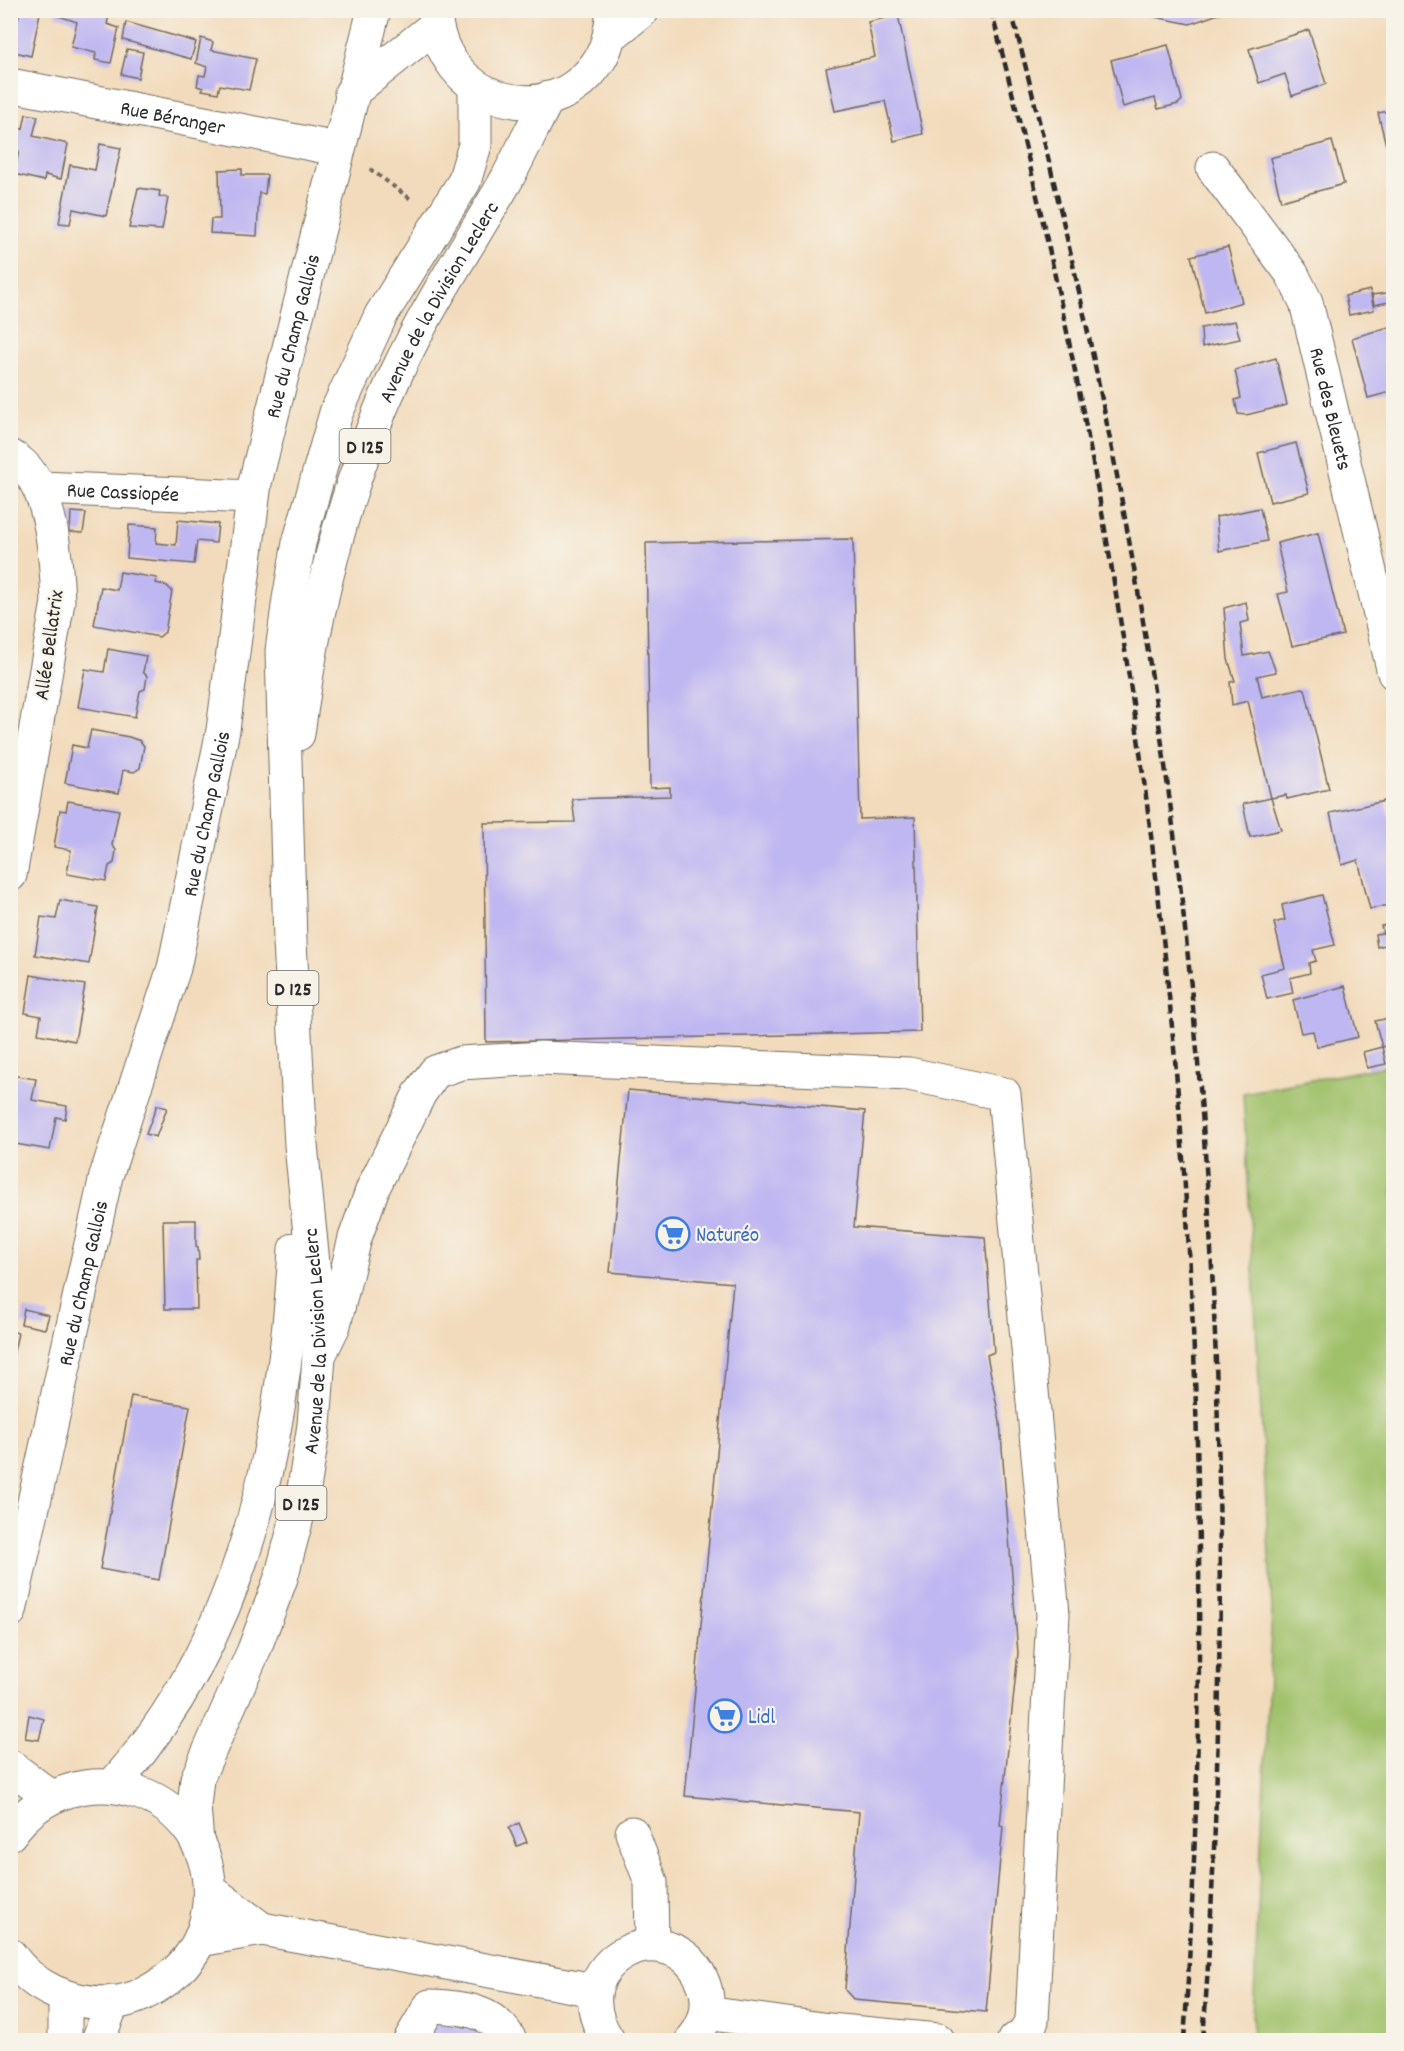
<svg xmlns="http://www.w3.org/2000/svg" width="1404" height="2051" font-family="Dekko,sans-serif">
<style>
.green{fill:#a0c16a;stroke:#66764a;stroke-width:1.5}
.building{fill:#bfb7f1}
.lines{fill:none;stroke-linecap:round;stroke-linejoin:round}
.minor-casing{stroke:#71695e;stroke-width:35}
.major-casing{stroke:#71695e;stroke-width:35}
.path{stroke:#71695e;stroke-width:4;stroke-dasharray:4.5 4.5;stroke-linecap:butt}
.minor{stroke:#fff;stroke-width:33}
.major{stroke:#fff;stroke-width:33}
.rail{stroke:#2b2b2b;stroke-width:4.5;stroke-dasharray:9 4.5;stroke-linecap:butt}
.labels{text-anchor:middle;stroke-width:4.5;stroke-linejoin:round;paint-order:stroke}
.shield{fill:#f7f3e8;stroke:#686764;stroke-width:1.5}
.shield-label{font-size:20px;font-weight:bold;fill:#2b2b2b}
.street-label{font-size:21px;fill:#2b2b2b;stroke:#f7f3e8}
.shop-label{font-size:21px;fill:#366cbe;stroke:#f7f3e8;text-anchor:start}
</style>
<rect width="100%" height="100%" fill="#f7f3e8"/>
<filter id="ink" filterUnits="userSpaceOnUse"><feTurbulence type="fractalNoise" baseFrequency=".0167" numOctaves="2"/><feDisplacementMap in="SourceGraphic" scale="12" xChannelSelector="R" yChannelSelector="G"/><feConvolveMatrix kernelMatrix="1 2 1 2 8 2 1 2 1" color-interpolation-filters="sRGB"/></filter>
<filter id="wash" filterUnits="userSpaceOnUse"><feTurbulence type="fractalNoise" baseFrequency=".008" numOctaves="4" result="noise"/><feDisplacementMap in="SourceGraphic" scale="24" xChannelSelector="R" yChannelSelector="G"/><feGaussianBlur stdDeviation="1.35" result="paint"/><feColorMatrix in="noise" values="0 0 0 0 0 0 0 0 0 0 0 0 0 0 0 0 0 1.4 0 .05"/><feComposite in="paint" operator="in"/></filter>
<g filter="url(#wash)">
<rect width="100%" height="100%" fill="#f2dbbc"/>
<polygon class="green" points="1393,1065 1393,2040 1252,2040 1272,1610 1243,1093"/>
<g id="blocks">
<g class="building">
<polygon points="20,10 40,13 31,56 11,51"/>
<polygon points="57,10 110,12 107,24 119,28 111,63 95,60 96,53 71,47 77,22 56,15"/>
<polygon points="1120,10 1227,10 1227,11 1190,24"/>
<polygon points="898,15 923,134 894,141 885,101 835,111 826,68 875,57 868,22"/>
<polygon points="126,22 196,42 191,59 123,40"/>
<polygon points="1309,30 1326,84 1292,96 1285,74 1259,83 1249,49"/>
<polygon points="201,38 213,42 211,50 256,59 249,90 220,85 218,93 202,90 203,88 197,86 199,75 205,76 207,67 196,63"/>
<polygon points="1168,45 1182,100 1178,104 1158,109 1155,98 1123,107 1111,60"/>
<polygon points="127,49 143,52 138,78 121,74"/>
<polygon points="1394,110 1394,143 1386,145 1378,113"/>
<polygon points="26,114 38,116 33,136 68,144 61,179 45,175 44,181 14,174 19,151 10,150 10,126 23,129"/>
<polygon points="1332,141 1344,184 1281,201 1270,158"/>
<polygon points="100,144 121,148 106,216 73,209 70,224 59,223 70,165 95,170"/>
<polygon points="242,169 242,175 267,175 265,194 259,193 257,236 210,233 211,219 220,219 219,170"/>
<polygon points="138,188 160,191 159,196 168,198 162,230 129,228"/>
<polygon points="1228,247 1242,302 1205,313 1191,256"/>
<polygon points="1370,290 1374,310 1349,315 1345,296"/>
<polygon points="1394,292 1394,301 1374,305 1372,295"/>
<polygon points="1235,321 1240,339 1202,347 1201,328"/>
<polygon points="1392,326 1394,391 1368,398 1352,338"/>
<polygon points="1276,358 1287,405 1246,415 1238,414 1235,400 1241,398 1235,370"/>
<polygon points="1296,443 1309,493 1270,502 1258,453"/>
<polygon points="1260,508 1267,541 1219,551 1216,517"/>
<polygon points="71,512 86,513 83,533 70,532"/>
<polygon points="178,520 218,524 216,543 197,541 194,564 127,558 129,525 157,527 156,543 176,545"/>
<polygon points="1318,533 1343,635 1292,646 1278,594 1288,592 1277,543"/>
<polygon points="853,539 860,819 915,817 920,1032 486,1042 484,823 575,822 572,799 670,796 670,787 650,788 646,543"/>
<polygon points="120,572 157,578 156,583 167,586 172,591 165,632 159,637 94,625 101,587 117,590"/>
<polygon points="1246,602 1249,621 1240,623 1244,656 1268,651 1276,672 1257,676 1262,697 1302,688 1305,689 1329,789 1287,799 1286,795 1271,798 1248,701 1232,705 1230,682 1235,681 1228,659 1224,608"/>
<polygon points="108,649 146,656 143,672 147,676 145,689 140,691 135,717 78,707 85,669 104,672"/>
<polygon points="91,730 129,737 140,741 144,746 140,768 134,772 123,770 119,793 65,783 72,745 87,748"/>
<polygon points="1271,798 1281,830 1250,837 1243,804"/>
<polygon points="68,801 119,810 112,845 116,850 114,863 109,866 106,881 67,874 71,850 54,847 60,810 66,811"/>
<polygon points="1385,801 1394,833 1394,904 1370,909 1358,860 1342,865 1330,813"/>
<polygon points="1322,895 1335,945 1313,950 1316,961 1309,963 1310,973 1290,978 1293,993 1267,999 1261,974 1285,968 1274,923 1285,920 1282,905"/>
<polygon points="60,900 98,907 89,964 35,955 41,917 56,919"/>
<polygon points="1394,923 1394,943 1377,947 1375,934 1383,933 1381,926"/>
<polygon points="31,975 85,985 75,1041 38,1034 41,1016 25,1013"/>
<polygon points="1345,986 1358,1037 1317,1047 1313,1031 1301,1033 1293,1000"/>
<polygon points="1394,1017 1394,1044 1382,1047 1375,1021"/>
<polygon points="1382,1047 1386,1064 1367,1068 1363,1052"/>
<polygon points="10,1075 36,1079 32,1100 67,1106 65,1119 56,1117 50,1150 10,1143"/>
<polygon points="628,1090 865,1111 854,1227 985,1237 994,1352 987,1355 1000,1422 1018,1653 1000,1825 1003,1826 986,2012 854,2000 845,1990 859,1812 685,1796 733,1283 610,1272"/>
<polygon points="157,1105 167,1108 156,1137 146,1134"/>
<polygon points="163,1220 196,1220 196,1246 198,1247 199,1260 196,1260 197,1309 165,1309"/>
<polygon points="24,1309 49,1315 45,1329 21,1324"/>
<polygon points="10,1331 18,1333 11,1365 10,1365"/>
<polygon points="131,1396 190,1406 159,1580 100,1569"/>
<polygon points="29,1715 44,1719 39,1740 25,1738"/>
<polygon points="519,1823 527,1842 517,1846 509,1828"/>
<polygon points="442,2015 466,2028 472,2017 495,2030 489,2040 422,2040"/>
</g>
</g>
</g>
<g filter="url(#ink)">
<use href="#blocks" fill-opacity="0" stroke="#71695e" stroke-width="1.5"/>
<g class="lines">
<defs>
<g id="minor">
<path id="s1" d="M10,85l327,64"/>
<polyline points="351,93 435,26"/>
<path id="s2" d="M1213,168l79,106 14,28 88,371"/>
<path d="M10,456c43,20 46,104 48,146l-48,273"/>
<path id="s3" d="M41,488l211,9"/>
<polyline points="319,1356 334,1325 355,1238 373,1188 420,1093 435,1072 461,1063 541,1058 909,1074 1004,1094 1053,1614 1032,2021 1021,2038 1014,2040"/>
<path id="s4" d="M10,1611l96,-435 68,-208 49,-238 32,-247 119,-473"/>
<polyline points="10,1766 51,1797"/>
<polyline points="632,1833 651,1882 652,1945"/>
<polyline points="210,1890 262,1929"/>
<polyline points="200,1940 262,1929 594,1990"/>
<polyline points="706,2013 829,2030 938,2040"/>
<polyline points="65,2040 65,1997"/>
<polyline points="98,2040 113,2002"/>
<path d="M410,2040l20,-34c31,1 64,4 80,34"/>
<path d="M608,2040c-53,-80 67,-135 96,-55 7,20 1,40 -12,55"/>
</g>
<g id="major">
<path d="M435,10c3,91 116,127 165,49 9,-15 11,-32 13,-49"/>
<polyline points="609,37 643,10"/>
<path id="s5" d="M298,734c16,-124 46,-248 99,-362 31,-67 73,-129 110,-193 14,-27 27,-54 41,-81"/>
<path d="M112,1786c133,-147 172,-345 183,-537"/>
<path d="M10,1834c65,-91 208,-44 199,69 -2,26 -13,50 -32,68 -19,17 -43,31 -69,32 -39,0 -75,-15 -98,-48"/>
<path id="s6" d="M197,1842l-3,-36 3,-27 57,-129 27,-72 22,-83 11,-70 5,-69 -4,-73 -14,-138 -11,-203 -8,-291 7,-52 10,-56 37,-130 45,-98 83,-133 11,-37v-57"/>
</g>
</defs>
<use href="#minor" class="minor-casing"/>
<use href="#major" class="major-casing"/>
<polyline class="path" points="370,169 412,200"/>
<use href="#minor" class="minor"/>
<use href="#major" class="major"/>
<g class="rail">
<path d="M991,10c175,665 241,1345 193,2030"/>
<path d="M1011,10c78,299 140,603 173,910 41,371 46,748 19,1120"/>
</g>
</g>
</g>
<defs>
<symbol id="supermarket-ring" viewBox="-11 -11 22 22"><circle r="9.5" fill="#f7f3e8" stroke="#3f7fe0" stroke-width="1.5"/><path d="M-6-5.5h2.5l.6 2H6L4.5 2H-2.5L-4.4-4H-6ZM-1.5 3.2a1.3 1.3 0 1 0 .1 0ZM3 3.2a1.3 1.3 0 1 0 .1 0Z" fill="#3f7fe0"/></symbol>
</defs>
<g fill-rule="evenodd">
<use href="#supermarket-ring" x="654" y="1215" width="38" height="38"/>
<use href="#supermarket-ring" x="706" y="1697" width="38" height="38"/>
</g>
<g class="labels">
<g class="shield">
<rect x="339.5" y="429" width="51" height="34" rx="4.5"/>
<rect x="267.5" y="971" width="51" height="34" rx="4.5"/>
<rect x="275.5" y="1486" width="51" height="34" rx="4.5"/>
</g>
<g class="shield-label">
<text x="365" y="453">D 125</text>
<text x="293" y="995">D 125</text>
<text x="301" y="1510">D 125</text>
</g>
<g class="street-label">
<text dy="7" stroke="none"><textPath href="#s1" startOffset="166">Rue Béranger</textPath></text>
<text dy="7" stroke="none"><textPath href="#s5" startOffset="458">Avenue de la Division Leclerc</textPath></text>
<text dy="7" stroke="none"><textPath href="#s4" startOffset="1308">Rue du Champ Gallois</textPath></text>
<text dy="7" stroke="none"><textPath href="#s2" startOffset="273">Rue des Bleuets</textPath></text>
<text dy="7" stroke="none"><textPath href="#s3" startOffset="82">Rue Cassiopée</textPath></text>
<text transform="translate(48 645) rotate(-82)" y="7">Allée Bellatrix</text>
<text dy="7" stroke="none"><textPath href="#s4" startOffset="822">Rue du Champ Gallois</textPath></text>
<text dy="7" stroke="none"><textPath href="#s4" startOffset="336">Rue du Champ Gallois</textPath></text>
<text dy="7" stroke="none"><textPath href="#s6" startOffset="522">Avenue de la Division Leclerc</textPath></text>
</g>
<g class="shop-label">
<text x="696" y="1241">Naturéo</text>
<text x="748" y="1723">Lidl</text>
</g>
</g>
<rect width="1404" height="2051" fill="none" stroke="#f7f3e8" stroke-width="36"/>
</svg>
